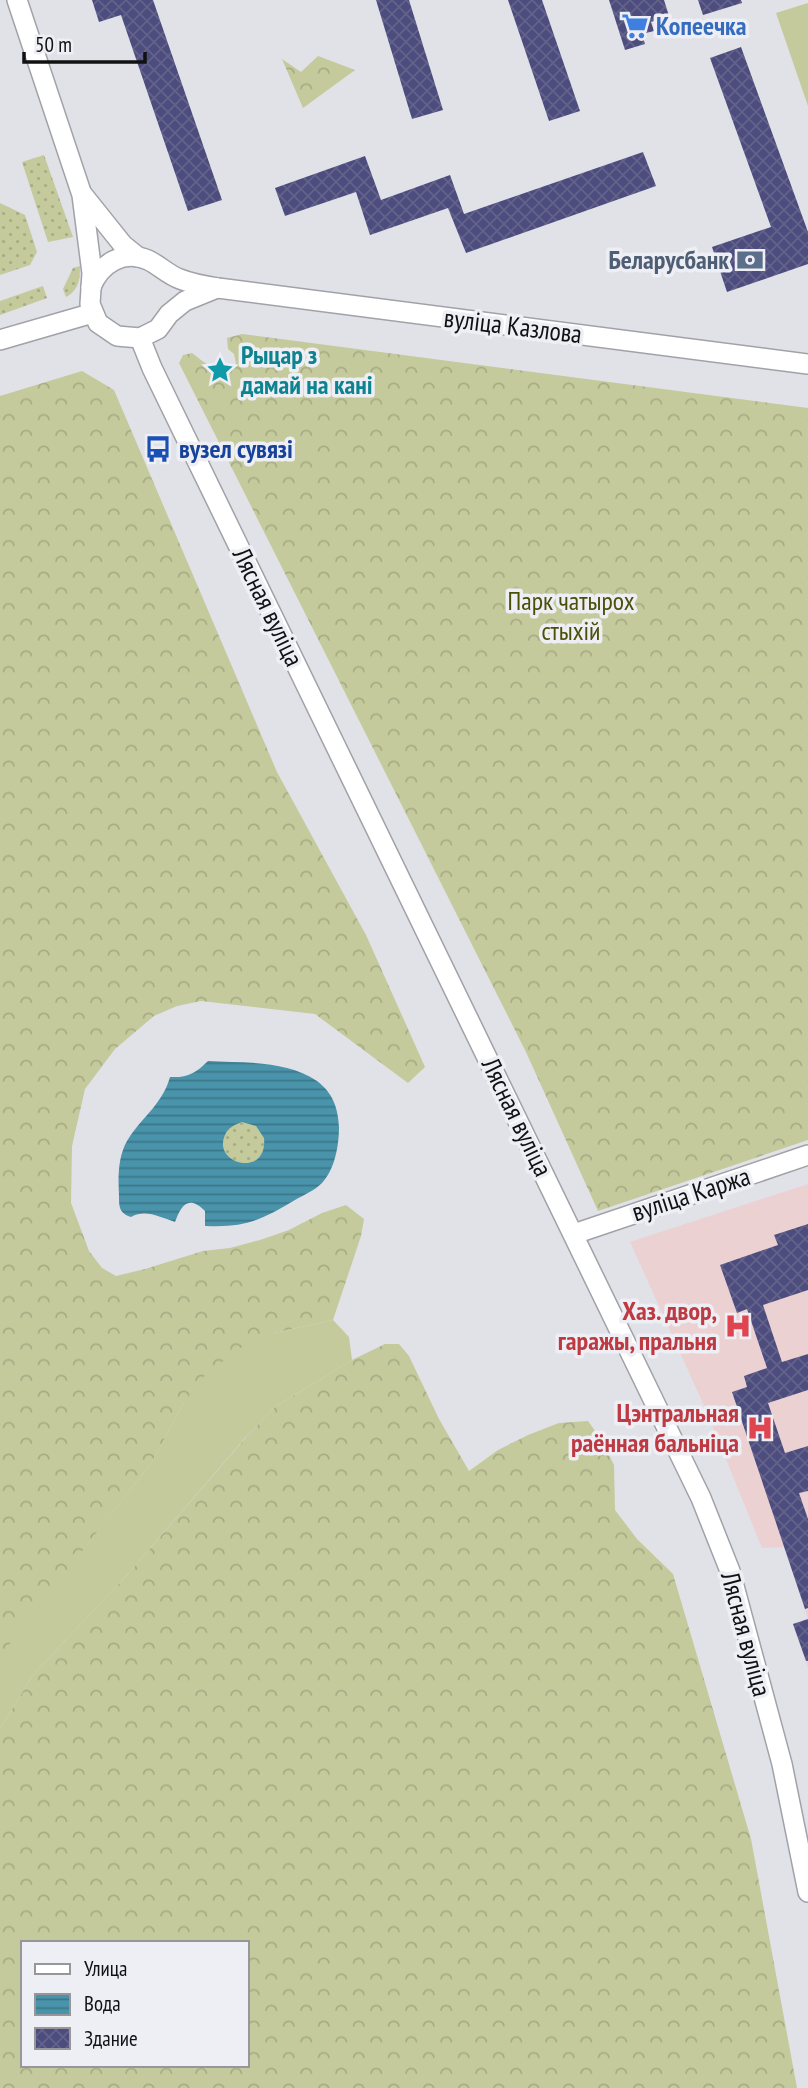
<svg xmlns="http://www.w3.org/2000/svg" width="808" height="2088" font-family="'PT Sans Narrow',sans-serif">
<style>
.medical{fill:#ebd1d2}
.grass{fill:url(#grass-dots)}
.forest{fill:url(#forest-crowns);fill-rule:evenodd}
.garden{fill:#c4ca9b}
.water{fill:url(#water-rules);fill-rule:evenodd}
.building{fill:url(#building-cross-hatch)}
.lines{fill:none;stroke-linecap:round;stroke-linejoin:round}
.secondary-casing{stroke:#a1a2a8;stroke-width:22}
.secondary{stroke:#fff;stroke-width:19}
.labels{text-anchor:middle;stroke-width:7;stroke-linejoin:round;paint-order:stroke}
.shop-label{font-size:26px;font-weight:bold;fill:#366cbe;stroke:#eeeef5;text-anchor:start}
.service-label{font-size:26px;font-weight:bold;fill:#4e5e75;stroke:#eeeef5;text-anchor:end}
.street-label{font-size:26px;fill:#111113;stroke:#eeeef5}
.culture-label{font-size:26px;font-weight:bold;fill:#0d838f;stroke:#eeeef5;text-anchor:start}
.transit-label{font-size:26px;font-weight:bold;fill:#164399;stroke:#eeeef5;text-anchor:start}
.park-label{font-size:26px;fill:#4c5007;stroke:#eeeef5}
.health-label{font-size:26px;font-weight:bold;fill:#be3a42;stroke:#eeeef5;text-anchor:end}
</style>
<defs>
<pattern id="grass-dots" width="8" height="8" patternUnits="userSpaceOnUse" patternTransform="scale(1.75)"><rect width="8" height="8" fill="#c4ca9b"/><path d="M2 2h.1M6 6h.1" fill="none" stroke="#a7ac85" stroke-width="1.8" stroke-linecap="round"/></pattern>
<pattern id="forest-crowns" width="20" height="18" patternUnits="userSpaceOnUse" patternTransform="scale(1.75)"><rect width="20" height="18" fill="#c4ca9b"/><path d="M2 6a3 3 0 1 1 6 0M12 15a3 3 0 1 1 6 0" fill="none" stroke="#a7ac85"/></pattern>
<pattern id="water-rules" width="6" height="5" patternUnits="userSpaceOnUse" patternTransform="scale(1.75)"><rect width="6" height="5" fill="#4994aa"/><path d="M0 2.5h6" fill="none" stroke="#3b7789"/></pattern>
<pattern id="building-cross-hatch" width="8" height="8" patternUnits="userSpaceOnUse" patternTransform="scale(1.75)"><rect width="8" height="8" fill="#4c4c7e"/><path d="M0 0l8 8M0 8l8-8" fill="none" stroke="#62628a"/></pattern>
</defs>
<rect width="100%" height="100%" fill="#e1e1e8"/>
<polygon class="medical" points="808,1184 808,1668 793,1624 808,1619 784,1547 762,1548 706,1410 630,1242"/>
<g class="grass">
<polygon points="44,155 73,237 48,242 22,162"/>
<polygon points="0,203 25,215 37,252 30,265 0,275"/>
<path d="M80,266c0,13 -1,24 -14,31l-3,-8 10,-21z"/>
<polygon points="43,286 47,298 0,315 0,301"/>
<circle cx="244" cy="1143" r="21"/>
</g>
<g class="forest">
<polygon points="318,56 355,70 303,108 282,59 301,72"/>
<path d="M242,334l566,74v732l-210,71 -72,-159 -347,-689 4,-8 9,-2c13,10 20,17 37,17l7,-7 -2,-9 -6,-5 -1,-11z"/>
<polygon points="82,371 114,390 277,772 366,935 425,1067 408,1083 315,1014 201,1001 177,1006 154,1016 115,1049 85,1089 72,1146 71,1203 89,1251 102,1268 116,1276 145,1269 203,1251 230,1248 260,1240 289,1230 322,1213 346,1205 364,1219 361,1236 333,1320 274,1333 184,1402 152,1462 0,1657 0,396"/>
<path d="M385,1344h14l10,12 30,63 30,52 29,-21 30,-15 31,-12 29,-2 13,18 13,26 1,45 22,29 36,35 78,265 46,249h-797v-359l32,-53 95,-101 121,-140 27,-28 77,-47zM23,1943h224v122h-224z"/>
</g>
<g class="garden">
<polygon points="808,3 808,106 776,13"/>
<polygon points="333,1320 349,1337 352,1360 275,1407 245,1438 127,1575 32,1676 0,1729 0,1656 152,1462 184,1402 206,1374 242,1347 274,1333"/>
</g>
<path class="water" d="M208,1061c35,2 78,-1 109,20 16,12 21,27 22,46 0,18 -4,42 -17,56 -7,7 -18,12 -27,17 -34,20 -49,28 -90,26v-15c-17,-17 -24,-5 -30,11 -16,-5 -29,-13 -44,-5 -12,-4 -12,-10 -12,-22 -1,-18 -1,-38 8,-54 9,-16 24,-28 34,-44 4,-6 7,-13 9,-20 17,1 26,-4 38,-16zM242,1122l14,4 8,12c4,40 -52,27 -39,-3 3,-7 9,-10 17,-13z"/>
<g class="building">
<polygon points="92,0 153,0 222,200 188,211 121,15 99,22"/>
<polygon points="376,0 409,0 443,110 412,119"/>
<polygon points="508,0 542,0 580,111 549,121"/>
<polygon points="609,0 664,0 669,16 651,22 654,31 642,34 645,44 625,50"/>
<polygon points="698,0 741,0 742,3 703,15"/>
<polygon points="741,47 808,232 808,264 727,292 712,247 771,227 710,58"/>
<polygon points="643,152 656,186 466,253 448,208 370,235 356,192 285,216 275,188 365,156 381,200 450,175 464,214"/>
<polygon points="808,1224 808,1290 763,1305 782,1362 808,1354 808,1390 768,1403 785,1453 808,1446 808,1491 799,1493 808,1519 808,1608 805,1609 732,1392 747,1387 744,1376 767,1368 747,1309 737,1313 720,1265 778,1245 774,1235"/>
<polygon points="808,1619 808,1661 806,1661 793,1624"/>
</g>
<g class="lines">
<defs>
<g id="secondary">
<polyline points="17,0 82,195 92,273 90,304 98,323 117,336 140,338 158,329 169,314 185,301 217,288"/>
<polyline points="83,195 123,245 138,257"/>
<path d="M91,287c9,-23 32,-38 57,-27 11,5 20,15 32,19 12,5 25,7 38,9l590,76"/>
<polyline points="140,338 152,368 701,1498 730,1571 782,1764 808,1892"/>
<polyline points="0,340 93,313"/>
<polyline points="574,1234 808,1155"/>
</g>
</defs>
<use href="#secondary" class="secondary-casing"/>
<use href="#secondary" class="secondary"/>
</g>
<defs>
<symbol id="supermarket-bare" viewBox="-9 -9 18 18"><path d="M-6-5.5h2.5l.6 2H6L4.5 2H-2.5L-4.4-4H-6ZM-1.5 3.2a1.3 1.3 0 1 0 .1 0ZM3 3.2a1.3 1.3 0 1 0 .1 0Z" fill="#3f7fe0" stroke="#eeeef5" stroke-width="2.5" paint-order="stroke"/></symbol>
<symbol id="bank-bare" viewBox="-9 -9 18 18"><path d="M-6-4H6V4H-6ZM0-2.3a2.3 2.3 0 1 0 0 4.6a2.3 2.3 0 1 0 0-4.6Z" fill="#5c6f8a" stroke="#eeeef5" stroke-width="2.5" paint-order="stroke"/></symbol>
<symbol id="sight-bare" viewBox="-9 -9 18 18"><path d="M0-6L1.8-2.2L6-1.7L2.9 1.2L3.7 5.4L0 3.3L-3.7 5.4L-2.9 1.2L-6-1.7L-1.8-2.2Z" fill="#0f9aa8" stroke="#eeeef5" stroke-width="2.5" paint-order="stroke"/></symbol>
<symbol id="bus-bare" viewBox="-9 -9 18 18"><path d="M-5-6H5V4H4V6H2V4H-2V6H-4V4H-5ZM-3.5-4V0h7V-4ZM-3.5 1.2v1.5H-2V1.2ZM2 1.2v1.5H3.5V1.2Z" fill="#1a4fb4" stroke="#eeeef5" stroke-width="2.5" paint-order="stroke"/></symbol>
<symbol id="hospital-bare" viewBox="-9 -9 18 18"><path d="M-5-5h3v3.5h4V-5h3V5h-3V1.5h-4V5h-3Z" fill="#e0444e" stroke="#eeeef5" stroke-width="2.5" paint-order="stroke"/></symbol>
</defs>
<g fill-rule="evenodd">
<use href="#supermarket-bare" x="616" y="7" width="38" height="38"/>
<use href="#bank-bare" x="731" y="241" width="38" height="38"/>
<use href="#sight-bare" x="201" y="351" width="38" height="38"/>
<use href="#bus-bare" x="139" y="430" width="38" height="38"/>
<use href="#hospital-bare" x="719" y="1307" width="38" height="38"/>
<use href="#hospital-bare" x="741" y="1409" width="38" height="38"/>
</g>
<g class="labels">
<g class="shop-label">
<text x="656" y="35">Копеечка</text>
</g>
<g class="service-label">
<text x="729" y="269">Беларусбанк</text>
</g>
<g class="street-label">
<text transform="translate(513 326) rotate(7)" y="9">вуліца Казлова</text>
<text transform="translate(268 607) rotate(64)" y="9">Лясная вуліца</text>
<text transform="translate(517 1117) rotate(64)" y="9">Лясная вуліца</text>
<text transform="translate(691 1194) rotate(-18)" y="9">вуліца Каржа</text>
<text transform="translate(746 1634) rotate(75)" y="9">Лясная вуліца</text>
</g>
<g class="culture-label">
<text x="241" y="364">Рыцар з<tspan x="241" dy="30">дамай на кані</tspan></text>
</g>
<g class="transit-label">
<text x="179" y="458">вузел сувязі</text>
</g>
<g class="park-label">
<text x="571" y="610">Парк чатырох<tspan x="571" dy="30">стыхій</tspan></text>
</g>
<g class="health-label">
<text x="717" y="1320">Хаз. двор,<tspan x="717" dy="30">гаражы, пральня</tspan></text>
<text x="739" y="1422">Цэнтральная<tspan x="739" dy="30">раённая бальніца</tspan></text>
</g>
</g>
<rect x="21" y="1941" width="228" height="126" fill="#eeeef5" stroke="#96969b" stroke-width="2"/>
<rect x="35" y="1964" width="35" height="10" fill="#ffffff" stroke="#96969b" stroke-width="2"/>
<text x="84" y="1976" font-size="21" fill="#111113">Улица</text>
<rect x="35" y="1994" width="35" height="21" fill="url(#water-rules)" stroke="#96969b" stroke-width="2"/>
<text x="84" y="2011" font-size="21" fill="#111113">Вода</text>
<rect x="35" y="2028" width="35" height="21" fill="url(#building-cross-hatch)" stroke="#96969b" stroke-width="2"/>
<text x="84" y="2046" font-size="21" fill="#111113">Здание</text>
<path d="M24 52v10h121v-10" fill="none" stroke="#111113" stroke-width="3.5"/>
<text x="35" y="52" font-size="21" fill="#111113" stroke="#eeeef5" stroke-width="5" paint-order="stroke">50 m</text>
</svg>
